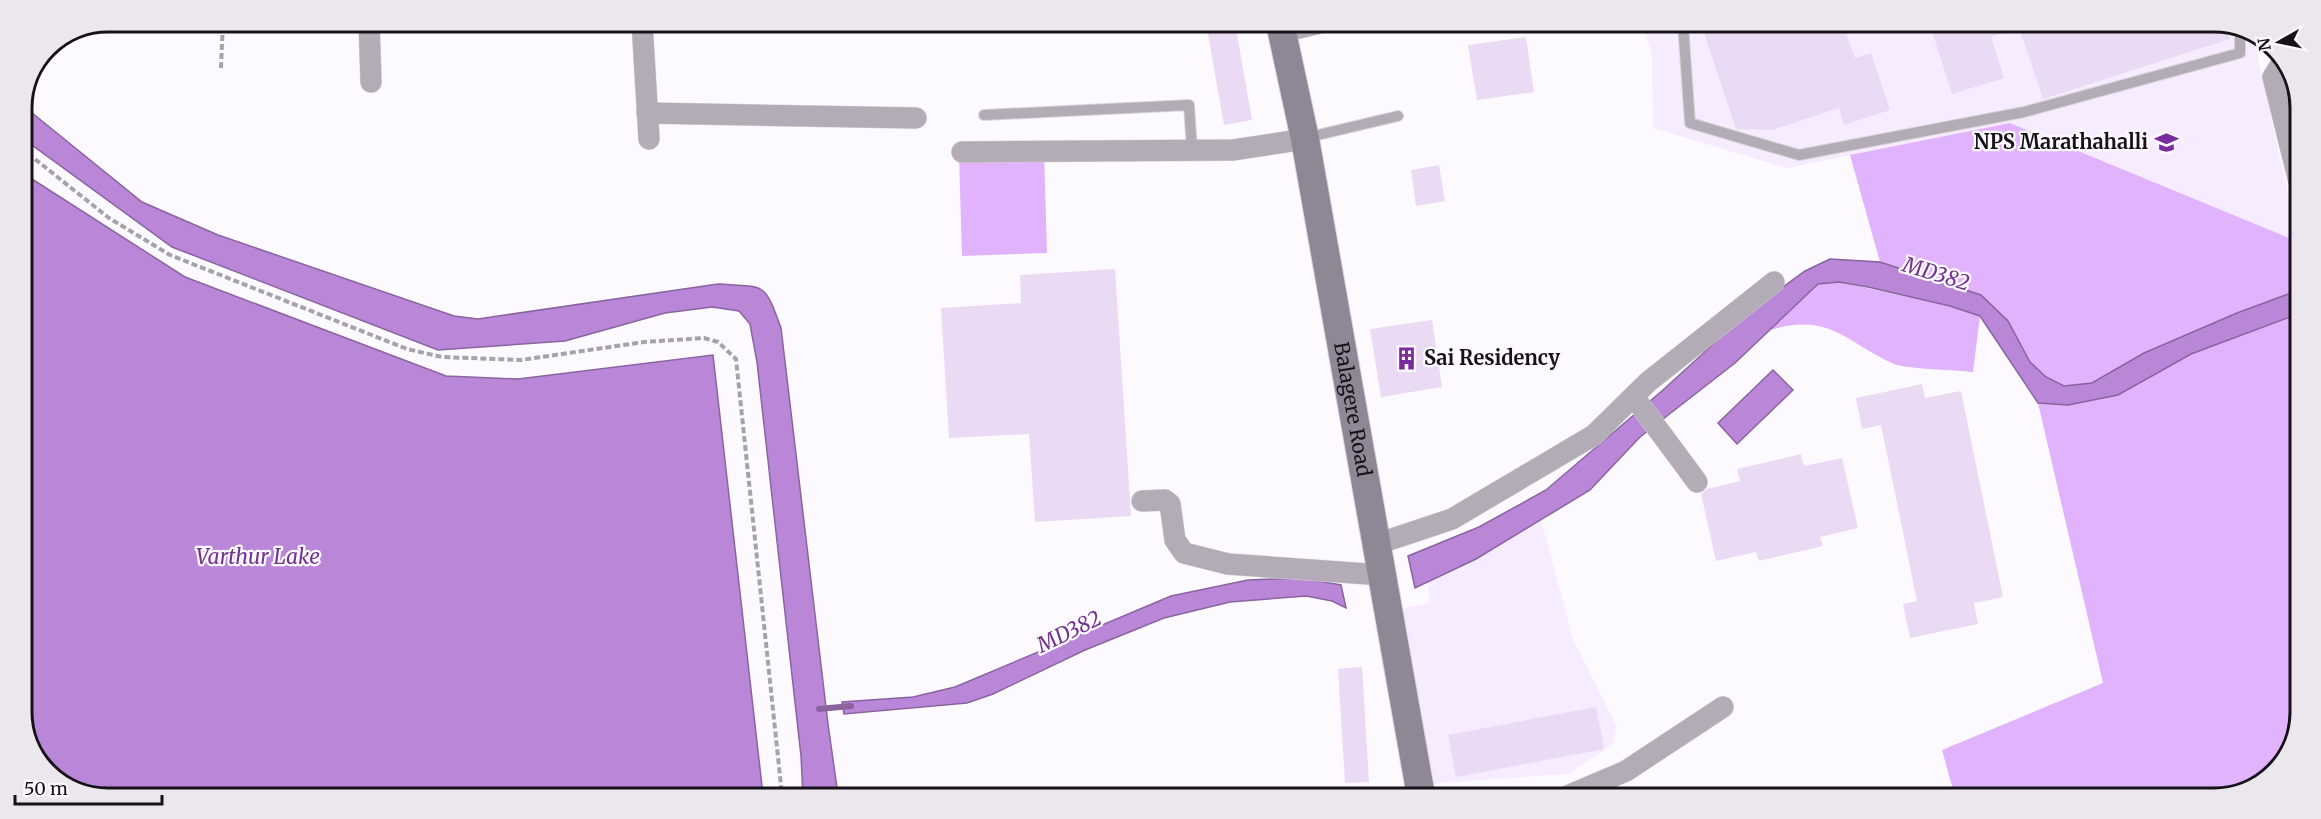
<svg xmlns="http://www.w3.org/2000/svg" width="2321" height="819" font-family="Merriweather,serif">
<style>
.built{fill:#f7ebff}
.green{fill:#e1b3fc}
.water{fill:#ba87d8;stroke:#89649f;stroke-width:1.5}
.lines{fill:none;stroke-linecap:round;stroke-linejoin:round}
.stream{stroke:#89649f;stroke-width:6}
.building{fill:#eadaf3}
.lane-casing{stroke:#d8d5da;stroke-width:12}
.street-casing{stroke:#d8d5da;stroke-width:22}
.secondary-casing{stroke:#d8d5da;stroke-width:30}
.path{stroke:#a6a2a9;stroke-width:4;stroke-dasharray:6 3;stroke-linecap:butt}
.lane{stroke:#b3acb7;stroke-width:10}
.street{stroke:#b3acb7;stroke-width:21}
.secondary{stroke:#8f8696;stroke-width:28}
.labels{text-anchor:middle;stroke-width:4.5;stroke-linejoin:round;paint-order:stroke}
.poi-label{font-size:20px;font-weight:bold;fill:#17121a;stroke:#fdfaff;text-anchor:end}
.street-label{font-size:20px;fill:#17121a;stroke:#fdfaff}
.water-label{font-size:21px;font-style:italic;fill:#733292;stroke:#fdfaff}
.rim{fill:none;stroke:#17121a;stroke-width:3}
</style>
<rect width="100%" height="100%" fill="#fdfaff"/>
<g class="built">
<polygon points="1642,24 2241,25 2257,37 2258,60 2299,242 2010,123 1787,168 1653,128 1652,54"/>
<polygon points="1541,520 1573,639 1617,727 1612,745 1568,774 1424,784 1401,609 1429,603 1428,582 1476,559"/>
</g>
<g class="green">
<polygon points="2010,123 2299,242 2290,293 2237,313 2144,353 2092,383 2063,386 2046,377 2030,362 2008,321 1981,295 1880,262 1850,155"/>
<polygon points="1044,153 1047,253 962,256 959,156"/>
<path d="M1839,282l111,24 30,10 -7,56c-17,-2 -66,-3 -79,-8 -49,-22 -63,-52 -124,-34l48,-46z"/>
<polygon points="2298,314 2296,739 2266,780 2214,798 1955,797 1942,750 2103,683 2038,403 2068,405 2118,395 2191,354"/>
</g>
<g class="water">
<path d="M21,104l121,98 76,33 236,81 24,3 240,-35c49,3 46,-2 63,44l47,396 10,71h-35l-2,-39 -44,-394 -7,-38 -11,-13 -27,-4 -47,6 -100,28 -127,9 -266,-103 -151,-110z"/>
<polygon points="21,172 185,277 446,376 518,379 713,355 763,795 80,794 39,765 21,718"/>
<polygon points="1830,259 1880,262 1981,295 2008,321 2030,362 2046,377 2064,386 2092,383 2144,353 2237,313 2299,290 2298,314 2191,354 2118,395 2068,405 2038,403 1980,316 1950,306 1868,287 1839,282 1818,284 1735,363 1640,437 1590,490 1476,559 1415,588 1408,556 1479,527 1546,490 1663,390 1745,315 1805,271"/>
<polygon points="1773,370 1793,390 1737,444 1718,423"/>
<polygon points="1301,578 1341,585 1346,608 1332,601 1306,596 1230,602 1164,618 1085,650 993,694 967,703 844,714 842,702 913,697 955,687 1171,596 1248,580"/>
</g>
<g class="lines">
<polyline class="stream" points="819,709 851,706"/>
</g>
<g class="building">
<polygon points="1206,23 1235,23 1252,120 1224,125"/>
<polygon points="1701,24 1843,25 1855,58 1871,53 1890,110 1844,125 1839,108 1772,130 1736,129"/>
<polygon points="1930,25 2225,25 2230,39 2043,99 2019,27 1991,37 2004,78 1952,94"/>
<polygon points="1526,37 1534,92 1477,100 1468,45"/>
<polygon points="1439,165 1445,201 1416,206 1411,170"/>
<polygon points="1115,269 1131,516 1035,522 1029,434 949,438 941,308 1021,303 1020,275"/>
<polygon points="1432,320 1442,387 1381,397 1370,329"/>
<polygon points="1922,384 1925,398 1961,391 2003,597 1974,603 1978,624 1910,638 1903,604 1917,601 1881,425 1862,429 1856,398"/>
<polygon points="1801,454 1804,466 1842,458 1858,528 1820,537 1823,546 1759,561 1756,552 1716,561 1701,494 1707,489 1740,481 1737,469"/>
<polygon points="1362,667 1369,782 1345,783 1338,669"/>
<polygon points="1596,707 1604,749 1456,777 1448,735"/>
</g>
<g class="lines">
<defs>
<g id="lane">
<polyline points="1683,24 1690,123 1799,155 2024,112 2240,53 2240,25"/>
<polyline points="984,115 1189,105 1192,150"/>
<polyline points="1305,138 1398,116"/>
</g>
<g id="street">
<polyline points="369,22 371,82"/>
<polyline points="642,22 649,139"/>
<polyline points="1282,32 1316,24"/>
<polyline points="2284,60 2273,77 2299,182"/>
<polyline points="647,113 916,118"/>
<polyline points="962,152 1233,150 1305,139"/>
<polyline points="1634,397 1697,482"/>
<polyline points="1142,501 1165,500 1170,504 1175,540 1184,553 1228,564 1382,575"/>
<polyline points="1377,544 1452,519 1594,435 1648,382 1774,282"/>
<polyline points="1565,797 1626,771 1723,707"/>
</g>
<g id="secondary">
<path id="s1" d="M1280,23l25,116 116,657"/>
</g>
</defs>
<use href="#lane" class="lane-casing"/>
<use href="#street" class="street-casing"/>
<use href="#secondary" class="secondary-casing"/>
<g class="path">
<polyline points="221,68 223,21"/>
<polyline points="21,148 109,218 170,255 407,349 442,357 521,360 644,342 704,338 718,342 736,359 782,795"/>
</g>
<use href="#lane" class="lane"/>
<use href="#street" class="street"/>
<use href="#secondary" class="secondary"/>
</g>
<defs>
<symbol id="school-bare" viewBox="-9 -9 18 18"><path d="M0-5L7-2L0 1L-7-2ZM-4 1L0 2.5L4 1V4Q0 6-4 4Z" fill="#7a2c9e" stroke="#fdfaff" stroke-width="2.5" paint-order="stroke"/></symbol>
<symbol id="building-bare" viewBox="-9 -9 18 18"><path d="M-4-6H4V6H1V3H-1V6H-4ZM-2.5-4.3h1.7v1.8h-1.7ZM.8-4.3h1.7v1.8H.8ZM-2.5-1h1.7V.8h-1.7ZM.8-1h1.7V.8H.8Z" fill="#7a2c9e" stroke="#fdfaff" stroke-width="2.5" paint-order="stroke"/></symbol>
</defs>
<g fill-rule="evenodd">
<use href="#school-bare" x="2150" y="126" width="33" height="33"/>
<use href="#building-bare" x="1390" y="342" width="33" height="33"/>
</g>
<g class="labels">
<g class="poi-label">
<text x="2148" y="149">NPS Marathahalli</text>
<text x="1424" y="365" text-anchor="start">Sai Residency</text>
</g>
<g class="street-label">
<text dy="7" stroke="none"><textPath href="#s1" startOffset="393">Balagere Road</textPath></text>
</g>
<g class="water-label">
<text transform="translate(1936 274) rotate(17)" y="7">MD382</text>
<text x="258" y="564">Varthur Lake</text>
<text transform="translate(1069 632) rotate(-26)" y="7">MD382</text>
</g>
</g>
<path d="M0 0H2321V819H0ZM108 32H2214A76 76 0 0 1 2290 108V712A76 76 0 0 1 2214 788H108A76 76 0 0 1 32 712V108A76 76 0 0 1 108 32Z" fill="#ebe7ed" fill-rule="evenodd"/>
<path class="rim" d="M108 32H2214A76 76 0 0 1 2290 108V712A76 76 0 0 1 2214 788H108A76 76 0 0 1 32 712V108A76 76 0 0 1 108 32Z"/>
<g transform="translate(2279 42) rotate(261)" stroke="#fdfaff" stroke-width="4.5" paint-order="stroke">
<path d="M0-4.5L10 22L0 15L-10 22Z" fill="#17121a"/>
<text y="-9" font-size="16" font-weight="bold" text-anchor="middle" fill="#17121a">N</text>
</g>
<path d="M15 795v9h147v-9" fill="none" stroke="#17121a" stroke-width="3"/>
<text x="24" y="795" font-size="18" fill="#17121a" stroke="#fdfaff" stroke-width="4.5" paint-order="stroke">50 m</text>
</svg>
